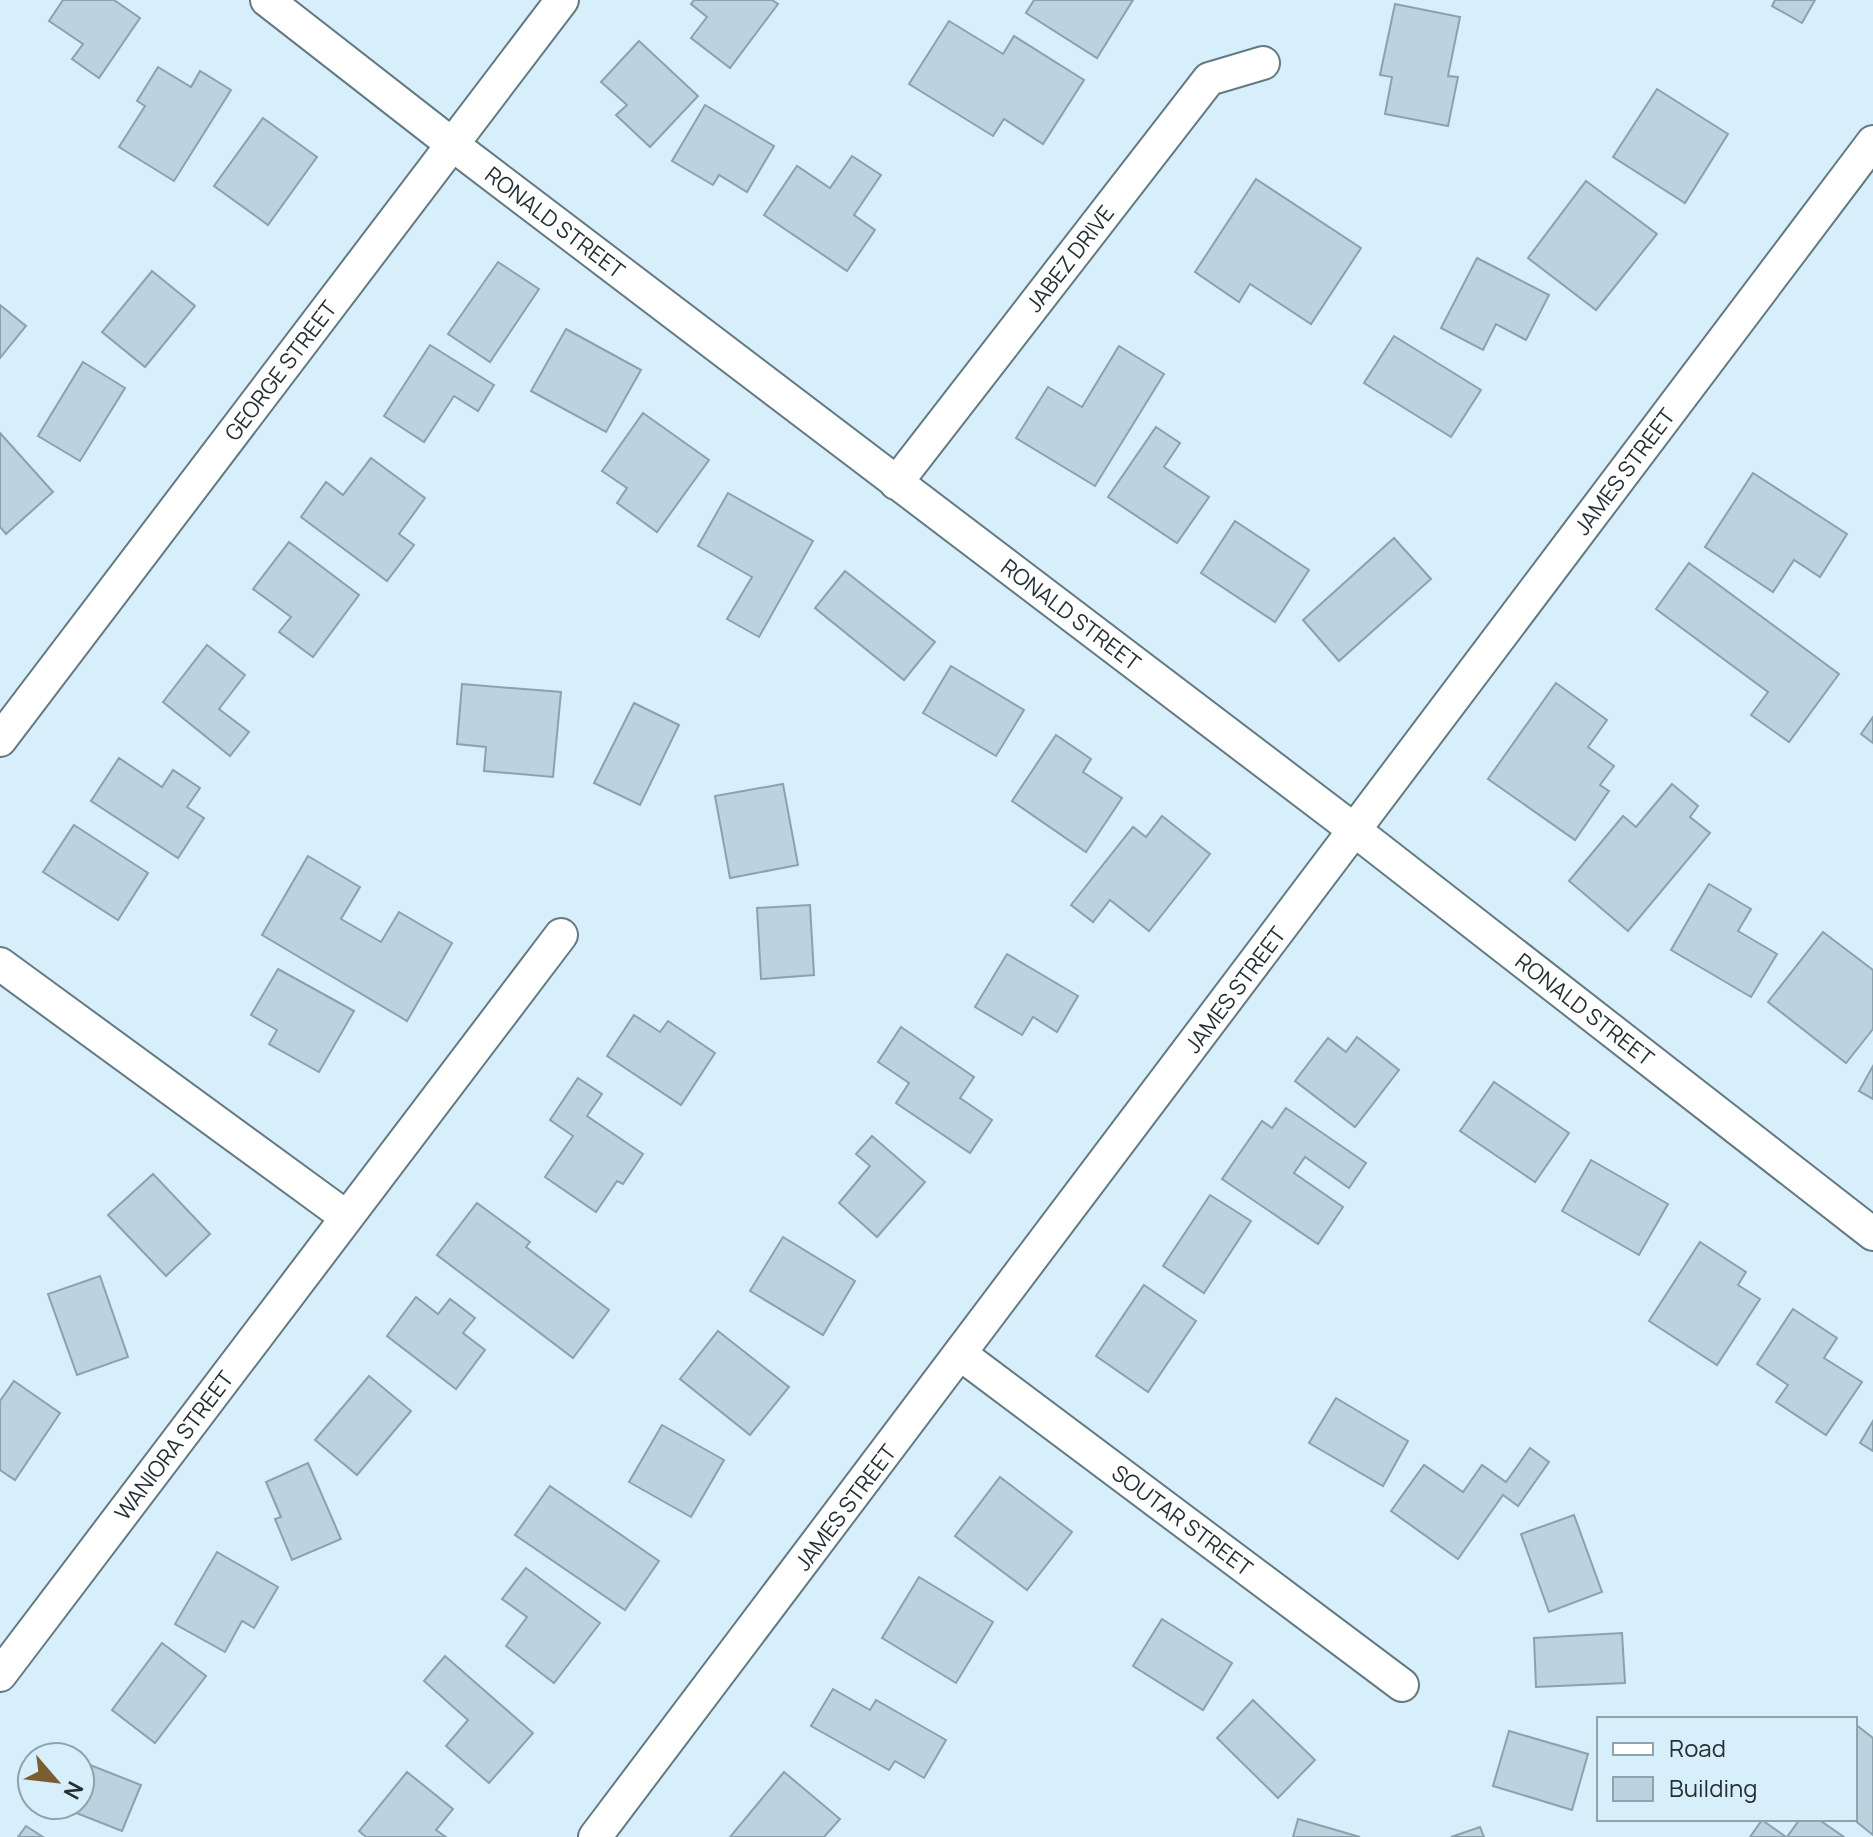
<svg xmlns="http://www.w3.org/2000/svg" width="1873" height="1837" font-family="Manrope,sans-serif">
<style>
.building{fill:#bbd3de;stroke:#8ba2ac;stroke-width:2}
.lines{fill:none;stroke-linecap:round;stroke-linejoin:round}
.minor-casing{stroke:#647a83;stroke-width:36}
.minor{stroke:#fff;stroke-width:32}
.labels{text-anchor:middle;stroke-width:6;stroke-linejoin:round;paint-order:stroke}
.street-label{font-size:22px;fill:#262f33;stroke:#d7effa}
</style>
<rect width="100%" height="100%" fill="#d7effa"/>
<g class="building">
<polygon points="63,0 114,0 140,18 99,78 72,59 83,44 49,21"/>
<polygon points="694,0 772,0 778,4 730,68 691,38 707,17 691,4"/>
<polygon points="1034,0 1133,0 1097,58 1026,13"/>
<polygon points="1775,0 1815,0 1802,23 1772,6"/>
<polygon points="1395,4 1460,17 1448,76 1458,77 1448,126 1385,114 1392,77 1380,75"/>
<polygon points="949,21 1003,54 1014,36 1084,80 1043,144 1004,119 993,136 909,84"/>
<polygon points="639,41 698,96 650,147 616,115 627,105 601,82"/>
<polygon points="158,67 191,87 200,71 231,90 174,181 119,147 145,106 137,101"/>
<polygon points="1657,89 1728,134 1685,203 1613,157"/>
<polygon points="705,105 774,146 747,192 719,175 713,185 672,161"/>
<polygon points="263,118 317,157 268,225 214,186"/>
<polygon points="852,156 881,175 854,215 875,230 847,271 764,215 797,166 830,188"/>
<polygon points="1256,179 1361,248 1311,324 1250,284 1239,302 1195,272"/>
<polygon points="1586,181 1657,234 1596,310 1528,258"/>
<polygon points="1477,258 1549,295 1526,340 1496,324 1483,350 1441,328"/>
<polygon points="498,262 539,289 490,362 448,334"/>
<polygon points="152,271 195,306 145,367 102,332"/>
<polygon points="0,305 26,326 0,358"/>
<polygon points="566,329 641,370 606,432 531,391"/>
<polygon points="1394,336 1481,390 1451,437 1364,383"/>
<polygon points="430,345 494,385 478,411 454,396 424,442 384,416"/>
<polygon points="1119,346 1164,374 1095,486 1016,438 1048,387 1082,407"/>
<polygon points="83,362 125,388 80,461 38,436"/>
<polygon points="643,413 709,460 657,532 617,503 627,488 602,471"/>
<polygon points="1156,427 1180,443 1164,467 1209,497 1177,543 1108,497"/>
<polygon points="0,433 53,492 6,534 0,527"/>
<polygon points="371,458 425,498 399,534 414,545 387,581 301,517 326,482 343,495"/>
<polygon points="1753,473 1847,534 1820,577 1794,560 1773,592 1705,547"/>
<polygon points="728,493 813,541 759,637 727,619 752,577 698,546"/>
<polygon points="1235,521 1309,570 1275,622 1201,573"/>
<polygon points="1394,538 1431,579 1339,661 1303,620"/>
<polygon points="289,542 359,595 313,657 279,632 291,617 253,589"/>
<polygon points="1689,563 1839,674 1789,742 1751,715 1768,692 1656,609"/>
<polygon points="845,571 935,642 904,680 815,608"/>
<polygon points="207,645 245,675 219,709 249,732 230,756 163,702"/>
<polygon points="951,666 1024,710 996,756 923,713"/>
<polygon points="1556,683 1607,720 1588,747 1614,766 1600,785 1609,791 1575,840 1488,779"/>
<polygon points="462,684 561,692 553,777 484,771 486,747 457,744"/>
<polygon points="634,703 679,725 640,805 594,783"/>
<polygon points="1873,717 1873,743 1861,734"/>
<polygon points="1056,735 1091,759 1083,772 1122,798 1086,852 1012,801"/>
<polygon points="119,758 162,787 173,770 200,788 187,807 204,818 178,858 91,801"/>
<polygon points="783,784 798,865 730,878 715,796"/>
<polygon points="1672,784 1698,806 1690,817 1710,833 1628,931 1569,881 1623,816 1636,827"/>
<polygon points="1162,816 1210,854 1149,931 1110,900 1093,922 1071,905 1133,827 1146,837"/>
<polygon points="74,825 148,873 118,920 43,872"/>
<polygon points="308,856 360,887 341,919 381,942 399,912 452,943 407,1021 262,935"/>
<polygon points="1709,884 1751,909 1738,931 1777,954 1751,997 1671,950"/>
<polygon points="810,905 814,975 761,979 757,908"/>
<polygon points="1823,932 1873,970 1873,1029 1846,1063 1768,1002"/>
<polygon points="1007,954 1078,996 1057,1032 1033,1017 1022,1035 975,1007"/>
<polygon points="278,969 354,1011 319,1072 269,1044 277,1030 251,1015"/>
<polygon points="634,1015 660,1032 668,1021 715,1053 681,1105 607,1056"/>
<polygon points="901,1027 974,1077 960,1098 992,1120 970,1153 896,1103 909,1083 878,1062"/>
<polygon points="1357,1037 1399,1070 1355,1127 1295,1081 1328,1038 1346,1052"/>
<polygon points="1873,1066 1873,1099 1859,1091"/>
<polygon points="578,1078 602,1094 587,1116 643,1154 623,1184 617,1181 596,1212 545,1177 573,1136 550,1120"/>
<polygon points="1494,1082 1569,1133 1535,1182 1460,1131"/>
<polygon points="1286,1108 1366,1163 1349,1188 1305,1157 1294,1173 1343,1207 1318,1244 1222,1179 1262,1121 1272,1128"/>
<polygon points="872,1136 925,1182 877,1237 839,1203 870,1166 856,1154"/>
<polygon points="1591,1160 1668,1204 1639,1255 1562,1211"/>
<polygon points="153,1174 210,1234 166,1276 108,1215"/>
<polygon points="1210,1195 1251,1221 1204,1293 1163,1266"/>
<polygon points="477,1203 530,1242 526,1247 609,1310 573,1358 437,1255"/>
<polygon points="783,1237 855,1281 823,1335 750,1291"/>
<polygon points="1700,1242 1746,1272 1738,1285 1760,1299 1717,1365 1649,1321"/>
<polygon points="100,1276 128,1357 77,1375 48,1294"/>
<polygon points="1144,1285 1196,1321 1148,1392 1096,1356"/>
<polygon points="416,1297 438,1314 450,1299 475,1318 463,1333 485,1350 456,1389 387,1336"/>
<polygon points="1793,1309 1837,1338 1824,1358 1862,1382 1826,1435 1776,1402 1788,1385 1757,1364"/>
<polygon points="718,1331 789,1387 750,1435 680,1379"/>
<polygon points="369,1376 411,1411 357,1475 315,1440"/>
<polygon points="14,1381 60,1413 15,1480 0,1470 0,1401"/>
<polygon points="1336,1398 1408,1441 1383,1486 1309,1443"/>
<polygon points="1873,1421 1873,1451 1860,1443"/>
<polygon points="662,1425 724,1460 691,1517 629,1482"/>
<polygon points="1530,1448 1549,1462 1518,1506 1503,1495 1458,1559 1391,1511 1424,1465 1463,1492 1482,1465 1506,1482"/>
<polygon points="308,1463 341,1539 292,1560 275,1519 281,1517 266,1482"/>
<polygon points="1000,1477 1072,1532 1027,1590 955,1536"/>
<polygon points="550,1486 659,1561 625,1610 515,1535"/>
<polygon points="1574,1515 1602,1592 1549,1612 1521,1534"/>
<polygon points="217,1552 278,1587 254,1628 242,1621 225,1652 175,1624"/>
<polygon points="526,1568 600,1623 554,1683 506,1646 527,1617 502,1599"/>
<polygon points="919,1577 993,1622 956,1683 882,1638"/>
<polygon points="1162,1619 1232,1663 1203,1710 1133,1666"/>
<polygon points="1622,1633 1625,1683 1536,1687 1534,1638"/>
<polygon points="162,1643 206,1676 155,1743 112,1710"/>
<polygon points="445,1656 533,1733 489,1783 446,1746 468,1720 424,1681"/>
<polygon points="833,1689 870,1710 876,1700 946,1740 924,1778 895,1761 889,1770 811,1726"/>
<polygon points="1253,1700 1315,1760 1278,1798 1217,1738"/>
<polygon points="1855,1724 1873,1738 1873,1835 1853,1819"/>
<polygon points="1509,1731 1588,1754 1572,1810 1493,1786"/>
<polygon points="80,1761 141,1785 122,1831 56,1805 80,1805"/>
<polygon points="407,1772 453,1809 436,1830 446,1837 366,1837 359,1831"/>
<polygon points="784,1772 840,1819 824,1837 730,1837"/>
<polygon points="1298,1819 1360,1837 1293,1837"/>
<polygon points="1800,1819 1818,1819 1844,1837 1787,1837"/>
<polygon points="1762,1820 1786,1837 1750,1837"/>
<polygon points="26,1826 43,1837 18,1837"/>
<polygon points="1480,1827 1484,1837 1451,1837"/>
</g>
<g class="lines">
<defs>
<g id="minor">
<path id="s1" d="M267,0l186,145 900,684 520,405"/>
<path id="s2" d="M896,483l313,-404 54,-16"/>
<path id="s3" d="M0,740l562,-740"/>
<polyline points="0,964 345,1216"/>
<path id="s4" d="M963,1356l439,329"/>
<path id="s5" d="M0,1675l561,-740"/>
<path id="s6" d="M595,1837c430,-563 851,-1131 1278,-1695"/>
</g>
</defs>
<use href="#minor" class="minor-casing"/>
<use href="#minor" class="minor"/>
</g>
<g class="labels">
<g class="street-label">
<text dy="8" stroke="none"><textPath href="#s1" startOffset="364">RONALD STREET</textPath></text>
<text dy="8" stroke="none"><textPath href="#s2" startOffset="284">JABEZ DRIVE</textPath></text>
<text dy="8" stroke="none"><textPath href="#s3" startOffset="464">GEORGE STREET</textPath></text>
<text dy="8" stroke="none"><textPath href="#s6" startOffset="1710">JAMES STREET</textPath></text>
<text dy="8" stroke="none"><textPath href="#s1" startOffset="1012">RONALD STREET</textPath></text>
<text dy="8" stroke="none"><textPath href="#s6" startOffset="1062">JAMES STREET</textPath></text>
<text dy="8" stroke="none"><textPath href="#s1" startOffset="1660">RONALD STREET</textPath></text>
<text dy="8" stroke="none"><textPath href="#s5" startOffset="288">WANIORA STREET</textPath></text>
<text dy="8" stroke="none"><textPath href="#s6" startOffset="414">JAMES STREET</textPath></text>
<text dy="8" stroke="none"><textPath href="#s4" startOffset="274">SOUTAR STREET</textPath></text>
</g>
</g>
<rect x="1597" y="1717" width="260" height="104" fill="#d7effa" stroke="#90a2aa" stroke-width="2"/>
<rect x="1613" y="1743" width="40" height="12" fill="#ffffff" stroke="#90a2aa" stroke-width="2"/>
<text x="1669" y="1757" font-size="24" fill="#262f33">Road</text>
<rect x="1613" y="1777" width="40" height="24" fill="#bbd3de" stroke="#90a2aa" stroke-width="2"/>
<text x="1669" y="1797" font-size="24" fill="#262f33">Building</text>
<g transform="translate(56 1781) rotate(118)"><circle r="38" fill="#d7effa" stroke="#90a2aa" stroke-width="2"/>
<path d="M0-6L14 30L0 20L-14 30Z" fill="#7b5d31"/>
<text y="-12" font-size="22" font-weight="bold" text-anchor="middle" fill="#262f33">N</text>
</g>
</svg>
